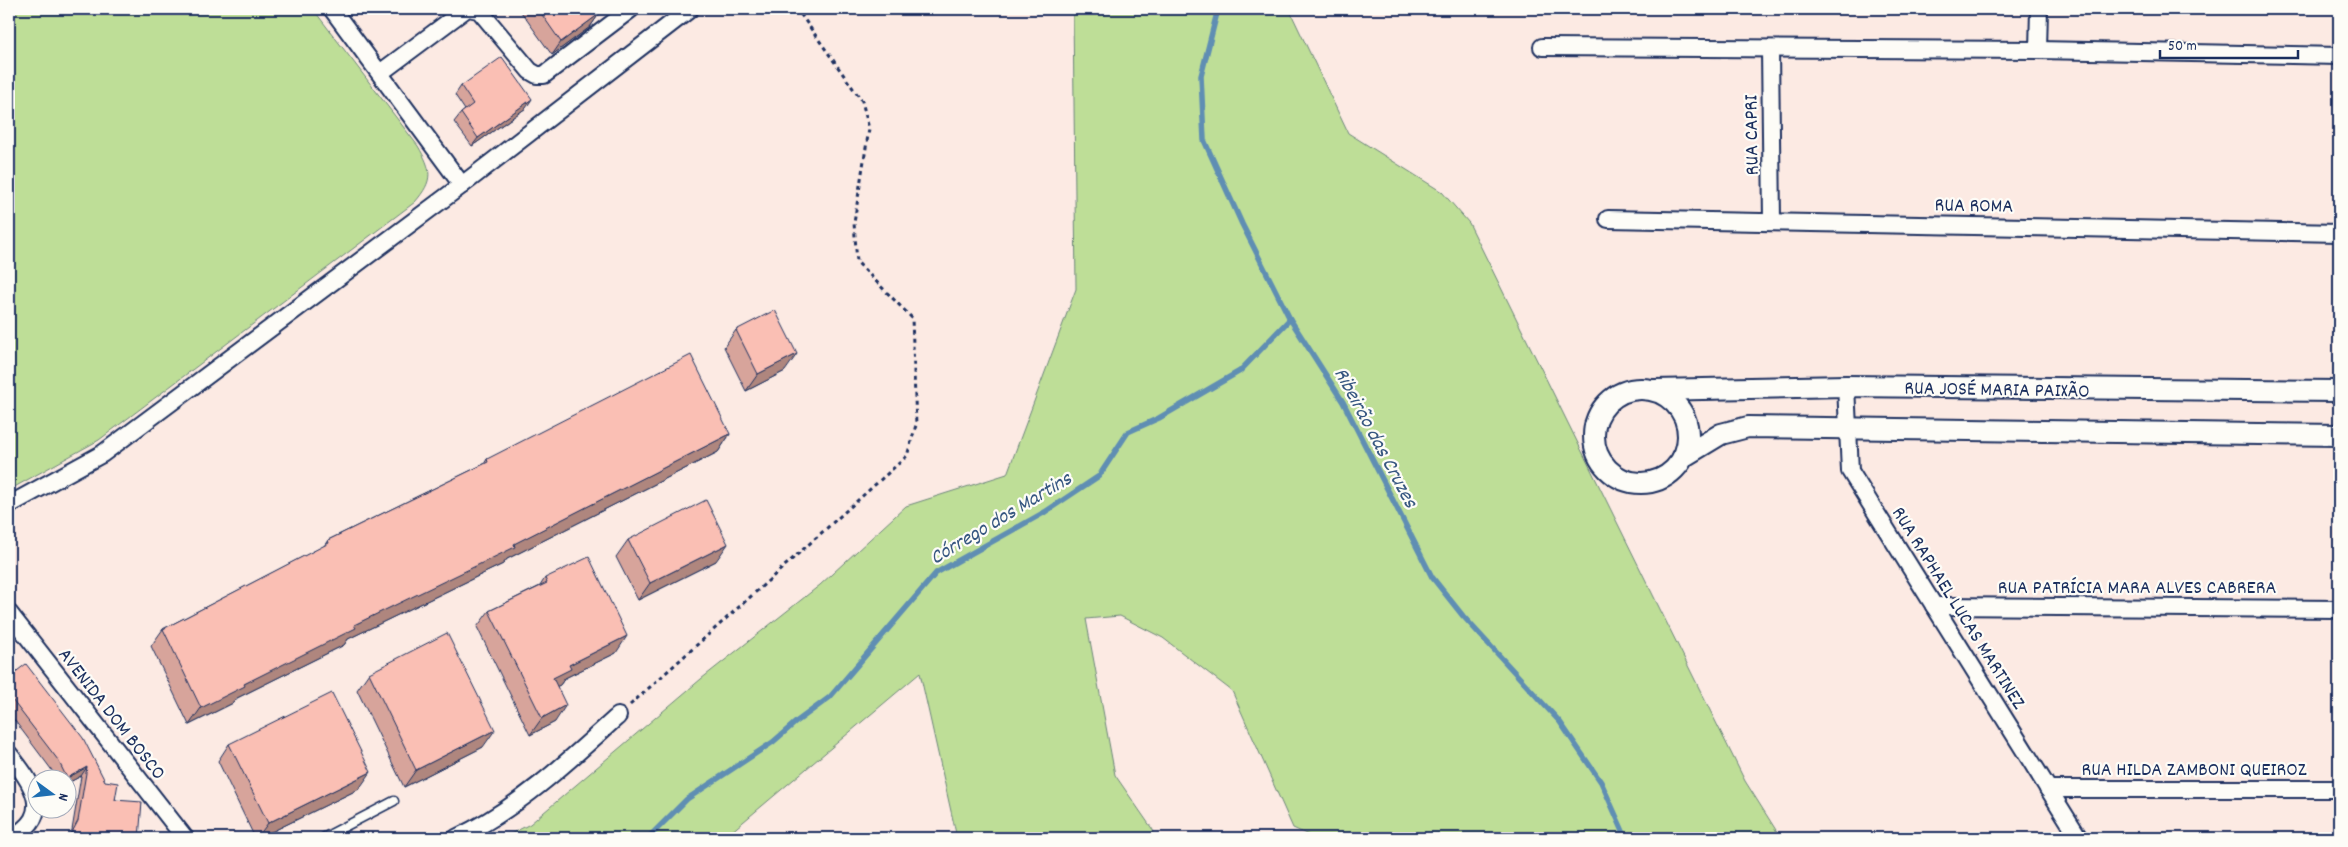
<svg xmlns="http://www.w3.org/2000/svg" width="2348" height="847" font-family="Dekko,sans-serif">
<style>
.green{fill:#bede97;stroke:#6c867a}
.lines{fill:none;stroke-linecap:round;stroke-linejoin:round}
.stream{stroke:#5e8eb3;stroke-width:5.5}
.service-casing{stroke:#1b2f5e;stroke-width:11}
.minor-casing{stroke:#1b2f5e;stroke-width:20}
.tertiary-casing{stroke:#1b2f5e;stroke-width:24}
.path{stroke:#1b2f5e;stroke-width:3;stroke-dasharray:4 4;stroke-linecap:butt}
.service{stroke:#fdfcf7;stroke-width:8}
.minor{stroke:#fdfcf7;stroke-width:16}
.tertiary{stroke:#fdfcf7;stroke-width:20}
.wall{fill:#d7a49b;stroke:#1b2f5e}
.shaded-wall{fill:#af867e;stroke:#1b2f5e}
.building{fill:#fabfb4;stroke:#1b2f5e}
.labels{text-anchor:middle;stroke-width:4.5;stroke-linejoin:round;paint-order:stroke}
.street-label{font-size:20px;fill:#1b2f5e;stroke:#fdfcf7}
.water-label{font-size:21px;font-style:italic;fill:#375781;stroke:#fdfcf7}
</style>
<rect width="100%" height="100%" fill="#fceae3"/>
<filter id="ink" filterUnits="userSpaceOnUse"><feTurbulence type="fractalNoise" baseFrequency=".02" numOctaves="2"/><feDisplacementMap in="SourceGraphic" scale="10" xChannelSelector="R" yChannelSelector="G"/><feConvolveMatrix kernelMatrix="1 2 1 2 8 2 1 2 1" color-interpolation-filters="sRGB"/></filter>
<g filter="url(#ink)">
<g class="green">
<path d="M9,9h304l105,137c14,24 16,34 -3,56l-316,238 -90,50z"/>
<polygon points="1073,9 1289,9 1348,133 1442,192 1469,223 1745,781 1781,838 1315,838 1293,828 1232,691 1163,638 1120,616 1086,619 1115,775 1153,830 1154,838 957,838 920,673 724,838 503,838 530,824 701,679 820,585 906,506 1007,474 1076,289"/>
</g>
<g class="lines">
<g class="stream">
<polyline points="1218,9 1201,76 1204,140 1242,224 1290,319 1343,402 1432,577 1463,616 1560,722 1601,782 1626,838"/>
<polyline points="648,838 687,799 773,742 796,722 830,697 936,573 1045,512 1099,476 1128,432 1159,418 1240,371 1290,319"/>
</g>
<defs>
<polyline id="service" points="323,838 394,801"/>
<g id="minor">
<polyline points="332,9 462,185"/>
<polyline points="473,9 479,10 530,71 537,75 544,75 631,9"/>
<polyline points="1542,47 2038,50 2339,56"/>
<polyline points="1770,49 1772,221"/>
<polyline points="2038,50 2039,9"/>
<polyline points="380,73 466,9"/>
<polyline points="1608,219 2339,233"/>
<polyline points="1846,386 1850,471 2079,838"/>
<polyline points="9,505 102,454 462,185 690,9"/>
<polyline points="1934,606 2339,609"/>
<polyline points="9,613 185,838"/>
<path d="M9,754c23,29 47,61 1,84"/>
<polyline points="2048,789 2339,789"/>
<path d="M456,838c59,-27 114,-78 162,-122"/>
</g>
<g id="tertiary">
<circle cx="1641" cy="436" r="47"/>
<polyline points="1655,390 1846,386 2339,391"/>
<polyline points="1683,457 1721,434 1748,427 2339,435"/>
</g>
</defs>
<use href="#service" class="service-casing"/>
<use href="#minor" class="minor-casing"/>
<use href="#tertiary" class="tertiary-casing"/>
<polyline class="path" points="630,705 907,456 916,425 912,318 857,262 854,223 869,129 862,101 797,9"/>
<use href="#service" class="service"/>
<use href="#minor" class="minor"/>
<use href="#tertiary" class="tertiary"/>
</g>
<g class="wall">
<polygon points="519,9 595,9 599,14 590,27 552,55"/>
<polygon points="461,86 526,108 472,146 454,122 461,113 465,110 455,95"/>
<polygon points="736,330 785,371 746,391 724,347"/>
<polygon points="730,434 718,452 507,559 503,564 348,639 344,645 237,698 233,703 189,725 151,646 163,629 324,546 328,540 484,464 487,459"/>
<polygon points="628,540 716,561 638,600 616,557"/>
<polygon points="545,578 616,653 565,678 560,685 557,686 555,722 530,735 477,627 489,611 540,586"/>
<polygon points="369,673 483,747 404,787 357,690"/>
<polygon points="9,677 105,781 139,838 68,838 72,830 81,776 68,783 68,780 57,780 51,769 9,713"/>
<polygon points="229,744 359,789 259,838 255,838 218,761"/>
</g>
<g class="shaded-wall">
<polygon points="599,14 590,27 552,55 561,42"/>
<polygon points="532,99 526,108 472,146 478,138"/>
<polygon points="797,354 785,371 746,391 758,374"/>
<polygon points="730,434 718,452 507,559 503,564 348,639 344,645 237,698 233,703 189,725 201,708 244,684 354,625"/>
<polygon points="728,544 716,561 638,600 650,583"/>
<polygon points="627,636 616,653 565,678 560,685 541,694 553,678 569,665"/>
<polygon points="566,705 555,722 530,735 542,718"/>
<polygon points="495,730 483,747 404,787 416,770"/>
<polygon points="87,767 81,776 68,783 68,780 65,780 67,778"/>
<polygon points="371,772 359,789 259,838 257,838 268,823"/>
</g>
<g class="building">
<polygon points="538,9 595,9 599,14 561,42"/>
<polygon points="502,57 532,99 478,138 461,113 473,104 461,86"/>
<polygon points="775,310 797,354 758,374 736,330"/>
<polygon points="691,355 730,434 514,544 515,547 354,625 356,628 244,684 245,686 201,708 163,629 329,543 328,540 488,462 487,459"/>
<polygon points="706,500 728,544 650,583 628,540"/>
<polygon points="589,557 627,636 569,665 571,669 553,678 566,705 542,718 489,611 547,583 545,578"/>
<polygon points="447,633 495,730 416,770 369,673"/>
<polygon points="26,664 83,738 105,781 118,783 115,800 142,802 139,838 69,838 78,821 87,767 67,778 58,760 9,696 9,677"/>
<polygon points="332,693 371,772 268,823 229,744"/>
</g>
</g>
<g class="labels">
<g class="street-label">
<text transform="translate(1750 135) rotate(-91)" y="7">RUA CAPRI</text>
<text transform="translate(1974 204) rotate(1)" y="7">RUA ROMA</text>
<text transform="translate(1997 388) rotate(1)" y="7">RUA JOSÉ MARIA PAIXÃO</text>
<text x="2137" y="593">RUA PATRÍCIA MARA ALVES CABRERA</text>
<text transform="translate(1960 607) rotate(58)" y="7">RUA RAPHAEL LUCAS MARTINEZ</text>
<text transform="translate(113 713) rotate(52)" y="7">AVENIDA DOM BOSCO</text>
<text x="2194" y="775">RUA HILDA ZAMBONI QUEIROZ</text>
</g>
<g class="water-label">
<text transform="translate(1377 437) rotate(62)" y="7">Ribeirão das Cruzes</text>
<text transform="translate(1000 517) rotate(-31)" y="7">Córrego dos Martins</text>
</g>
</g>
<rect width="2348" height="847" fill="none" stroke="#fdfcf7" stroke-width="30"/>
<rect x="15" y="15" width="2318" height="817" fill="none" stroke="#1b2f5e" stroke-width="2" filter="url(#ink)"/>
<g transform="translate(52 794) rotate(105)"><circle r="24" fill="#fdfcf7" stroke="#a3aaba"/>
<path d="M0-4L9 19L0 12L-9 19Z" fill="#1f6fb2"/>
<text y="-8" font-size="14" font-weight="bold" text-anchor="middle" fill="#1b2f5e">N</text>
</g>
<path d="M2160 50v8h138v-8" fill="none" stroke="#1b2f5e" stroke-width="2.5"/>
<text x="2168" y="50" font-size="15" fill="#1b2f5e" stroke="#fdfcf7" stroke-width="4" paint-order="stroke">50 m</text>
</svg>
